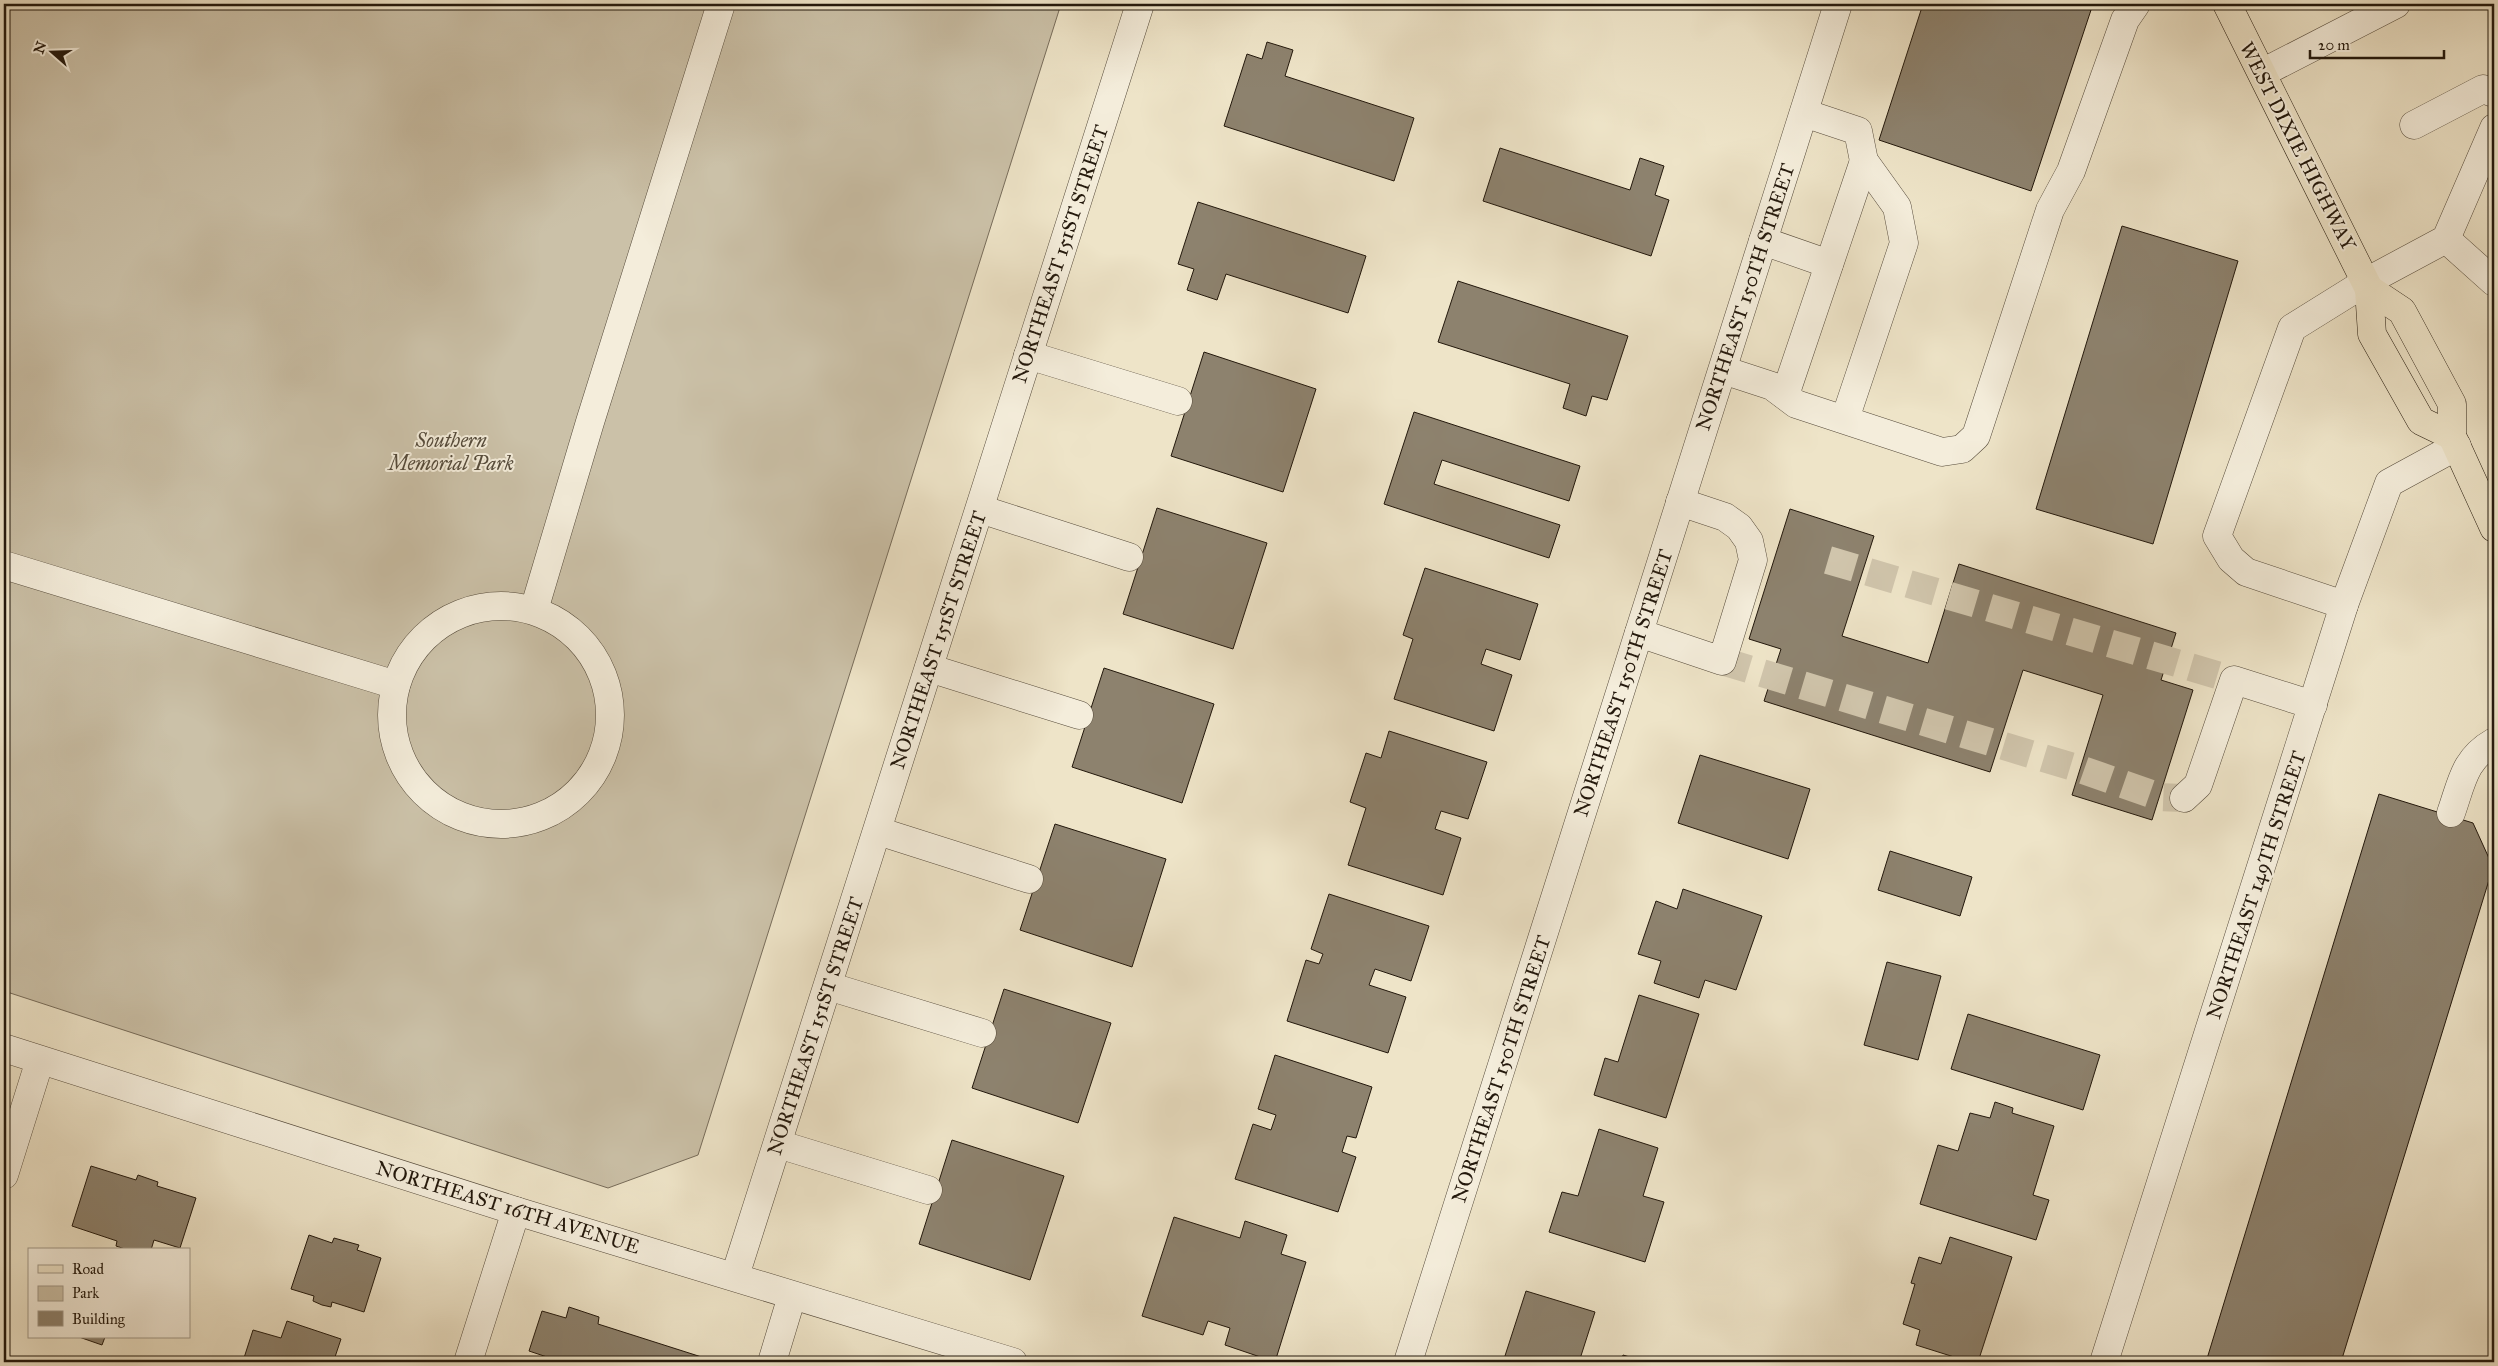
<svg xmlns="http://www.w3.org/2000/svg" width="2498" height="1366" font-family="'IM FELL Great Primer',serif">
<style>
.green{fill:#cbc1a8;stroke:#776c5a}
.building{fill:#8d826e;stroke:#23180c}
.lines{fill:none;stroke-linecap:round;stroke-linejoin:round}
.minor-tunnel{stroke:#d0c5ac;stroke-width:28;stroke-dasharray:28 14;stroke-linecap:butt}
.minor-casing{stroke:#564b3b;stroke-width:29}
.major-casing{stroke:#23180c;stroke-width:29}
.minor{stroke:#f4eddb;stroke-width:28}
.major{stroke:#eee4c8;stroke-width:28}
.labels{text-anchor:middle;stroke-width:4;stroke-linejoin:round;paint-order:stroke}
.street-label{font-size:20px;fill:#23180c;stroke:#f4eddb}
.park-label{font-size:20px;font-style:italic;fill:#554b3b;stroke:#f4eddb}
</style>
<rect width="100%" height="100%" fill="#eee4c8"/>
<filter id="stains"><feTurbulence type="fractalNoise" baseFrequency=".004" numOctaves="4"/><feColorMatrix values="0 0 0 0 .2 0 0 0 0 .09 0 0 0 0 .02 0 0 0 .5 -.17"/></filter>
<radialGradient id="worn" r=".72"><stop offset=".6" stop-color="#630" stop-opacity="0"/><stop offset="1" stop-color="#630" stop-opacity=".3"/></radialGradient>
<polygon class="green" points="4,4 1061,4 698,1155 608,1188 4,991"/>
<g class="building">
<polygon points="1923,4 2071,4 2091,10 2031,191 1879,140"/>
<polygon points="1267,42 1293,50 1285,76 1414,118 1394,181 1224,126 1247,54 1262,59"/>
<polygon points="1500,148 1630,190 1640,158 1664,166 1655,195 1669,200 1651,256 1483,201"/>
<polygon points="1198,202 1366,256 1348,313 1226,274 1217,300 1187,290 1194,269 1178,264"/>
<polygon points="2122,226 2238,261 2153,544 2036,509"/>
<polygon points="1458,281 1628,336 1607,400 1592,396 1586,416 1563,408 1570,384 1438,342"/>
<polygon points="1204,352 1316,389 1283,492 1171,456"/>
<polygon points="1414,412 1580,466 1569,501 1442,460 1434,484 1560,525 1549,558 1384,504"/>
<polygon points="1157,508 1267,543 1233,649 1123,614"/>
<polygon points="1790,509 1874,536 1842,636 1928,663 1959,564 2176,633 2161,680 2193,690 2152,820 2072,795 2103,695 2023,670 1990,772 1764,701 1781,649 1749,639"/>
<polygon points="1425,568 1538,604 1520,660 1486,649 1481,664 1512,675 1494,731 1394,699 1413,639 1403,635"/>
<polygon points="1104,668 1214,704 1182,803 1072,767"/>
<polygon points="1389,731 1487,762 1468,819 1441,811 1435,829 1461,838 1443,895 1348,865 1366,808 1350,802 1366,753 1381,758"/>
<polygon points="1700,755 1810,789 1788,859 1678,823"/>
<polygon points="2379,794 2473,823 2493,867 2341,1362 2206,1362"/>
<polygon points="1055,824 1166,859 1132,967 1020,930"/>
<polygon points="1890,851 1972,877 1960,916 1878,890"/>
<polygon points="1683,889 1762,916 1736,990 1705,980 1699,998 1654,983 1661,961 1638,954 1656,901 1677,909"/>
<polygon points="1329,894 1429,926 1411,981 1375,969 1369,985 1406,997 1388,1053 1287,1021 1306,960 1319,964 1323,954 1311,949"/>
<polygon points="1887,962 1941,976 1918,1060 1864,1045"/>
<polygon points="1004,989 1111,1023 1078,1123 972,1088"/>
<polygon points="1639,995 1699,1014 1666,1118 1594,1095 1605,1058 1618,1062"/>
<polygon points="1968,1014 2100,1055 2083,1110 1951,1069"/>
<polygon points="1275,1055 1372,1087 1356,1138 1347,1136 1342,1152 1356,1157 1338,1212 1235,1179 1253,1124 1271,1130 1276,1115 1258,1109"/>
<polygon points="1995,1102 2013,1108 2012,1113 2054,1126 2033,1195 2049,1200 2036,1240 1920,1204 1938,1145 1958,1151 1970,1113 1990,1118"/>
<polygon points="1599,1129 1658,1148 1643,1196 1664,1202 1645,1262 1549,1232 1562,1192 1578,1196"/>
<polygon points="952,1140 1064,1176 1030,1280 919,1244"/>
<polygon points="91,1166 136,1180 138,1175 158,1182 157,1186 196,1198 180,1248 154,1240 151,1250 128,1250 116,1246 117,1241 72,1226"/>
<polygon points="1174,1217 1240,1238 1245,1221 1287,1235 1281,1254 1306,1262 1275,1362 1225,1345 1230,1328 1208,1321 1203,1335 1142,1316"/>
<polygon points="309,1235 332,1243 334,1238 359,1245 357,1250 381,1258 364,1312 332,1302 331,1307 322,1305 313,1301 314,1296 291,1289"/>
<polygon points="1950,1237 2012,1257 1978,1362 1970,1362 1916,1345 1920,1330 1903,1324 1915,1284 1911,1283 1919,1257 1941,1264"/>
<polygon points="1526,1291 1595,1312 1579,1362 1503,1362"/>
<polygon points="569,1307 599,1317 598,1324 711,1360 710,1362 552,1362 553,1359 529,1351 542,1311 566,1318"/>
<polygon points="287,1321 341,1339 335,1357 339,1358 338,1362 243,1361 253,1330 281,1338"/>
<polygon points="79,1337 105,1337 102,1345"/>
<polygon points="1623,1355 1646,1362 1621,1362"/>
</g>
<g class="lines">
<g class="minor-tunnel">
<polyline points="1828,560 2234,680"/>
<polyline points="1722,661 2080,769 2160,797 2184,798"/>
</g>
<defs>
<g id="minor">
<polyline points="2262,73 2396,4"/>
<polyline points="1804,113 1858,131 1864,161 1897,207 1904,243 1845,419"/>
<polyline points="2414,125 2483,89 2494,93"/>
<polyline points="2446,239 2494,282"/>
<polyline points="1763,241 1829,264"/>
<polyline points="1028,355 1178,401"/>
<polyline points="1723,370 1772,386 1796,404 1942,452 1962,449 1976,436 2050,210 2071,171 2125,20 2136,4"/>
<polyline points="1785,395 1864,161"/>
<polyline points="980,509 1129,557"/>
<polyline points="4,565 396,685"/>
<polyline points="2344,605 2246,572 2231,559 2217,536 2292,328 2366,282 2446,239 2494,128"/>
<circle cx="501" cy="715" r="109"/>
<polyline points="534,610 590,422 721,4"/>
<polyline points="1639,633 1722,661 1753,560 1749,541 1739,527 1725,517 1680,502"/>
<polyline points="929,668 1079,715"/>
<polyline points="2184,798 2198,785 2234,680 2313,705"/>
<path d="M2451,813c11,-31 13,-54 43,-71"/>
<polyline points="878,831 1029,879"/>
<polyline points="828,986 982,1033"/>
<polyline points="4,1048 516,1211 1013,1362"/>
<polyline points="778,1144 928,1190"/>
<polyline points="4,1175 40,1060"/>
<polyline points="735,1276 1140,4"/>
<polyline points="468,1362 516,1211"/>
<polyline points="772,1362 792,1296"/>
<polyline points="1408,1362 1838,4"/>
<polyline points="2104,1362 2344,605 2389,483 2457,446"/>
</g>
<g id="major">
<polyline points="2227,4 2369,289 2372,334 2421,421 2452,436"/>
<polyline points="2369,289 2402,311 2452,404 2452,436 2494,528"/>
</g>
</defs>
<use href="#minor" class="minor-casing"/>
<use href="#major" class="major-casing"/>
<use href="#minor" class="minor"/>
<use href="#major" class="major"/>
</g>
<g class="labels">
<g class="street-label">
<text transform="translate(2298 146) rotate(63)" y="7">WEST DIXIE HIGHWAY</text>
<text transform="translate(1060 254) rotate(-72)" y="7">NORTHEAST 151ST STREET</text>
<text transform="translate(1745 297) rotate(-72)" y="7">NORTHEAST 150TH STREET</text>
<text transform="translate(938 640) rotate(-72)" y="7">NORTHEAST 151ST STREET</text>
<text transform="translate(1623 683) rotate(-72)" y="7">NORTHEAST 150TH STREET</text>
<text transform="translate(2256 885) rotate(-72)" y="7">NORTHEAST 149TH STREET</text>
<text transform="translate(815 1026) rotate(-72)" y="7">NORTHEAST 151ST STREET</text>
<text transform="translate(1501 1069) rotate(-72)" y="7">NORTHEAST 150TH STREET</text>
<text transform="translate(508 1207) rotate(17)" y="7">NORTHEAST 16TH AVENUE</text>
</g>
<g class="park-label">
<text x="451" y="447">Southern<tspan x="451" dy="23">Memorial Park</tspan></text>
</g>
</g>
<rect width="2498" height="1366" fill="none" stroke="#eee4c8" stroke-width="20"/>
<rect x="5" y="5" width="2488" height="1356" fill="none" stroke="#23180c" stroke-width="2.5"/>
<rect x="10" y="10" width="2478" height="1346" fill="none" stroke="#23180c"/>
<rect x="28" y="1248" width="162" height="90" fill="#f4eddb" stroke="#a09888"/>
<rect x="38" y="1265" width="25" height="8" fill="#eee4c8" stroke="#a09888"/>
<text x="72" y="1274" font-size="15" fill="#23180c">Road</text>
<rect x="38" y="1286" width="25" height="15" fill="#cbc1a8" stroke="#a09888"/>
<text x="72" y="1298" font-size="15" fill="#23180c">Park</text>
<rect x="38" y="1311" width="25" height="15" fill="#8d826e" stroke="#a09888"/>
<text x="72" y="1324" font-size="15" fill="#23180c">Building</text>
<g transform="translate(52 52) rotate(290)" stroke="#f4eddb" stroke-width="4" paint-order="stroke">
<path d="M0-4L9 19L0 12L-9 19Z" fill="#23180c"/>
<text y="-8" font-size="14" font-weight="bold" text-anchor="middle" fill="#23180c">N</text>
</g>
<path d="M2310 50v8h134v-8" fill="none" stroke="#23180c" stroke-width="2.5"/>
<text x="2318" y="50" font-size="15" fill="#23180c" stroke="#f4eddb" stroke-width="4" paint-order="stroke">20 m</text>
<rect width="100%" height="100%" filter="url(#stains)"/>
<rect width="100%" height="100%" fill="url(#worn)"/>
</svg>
